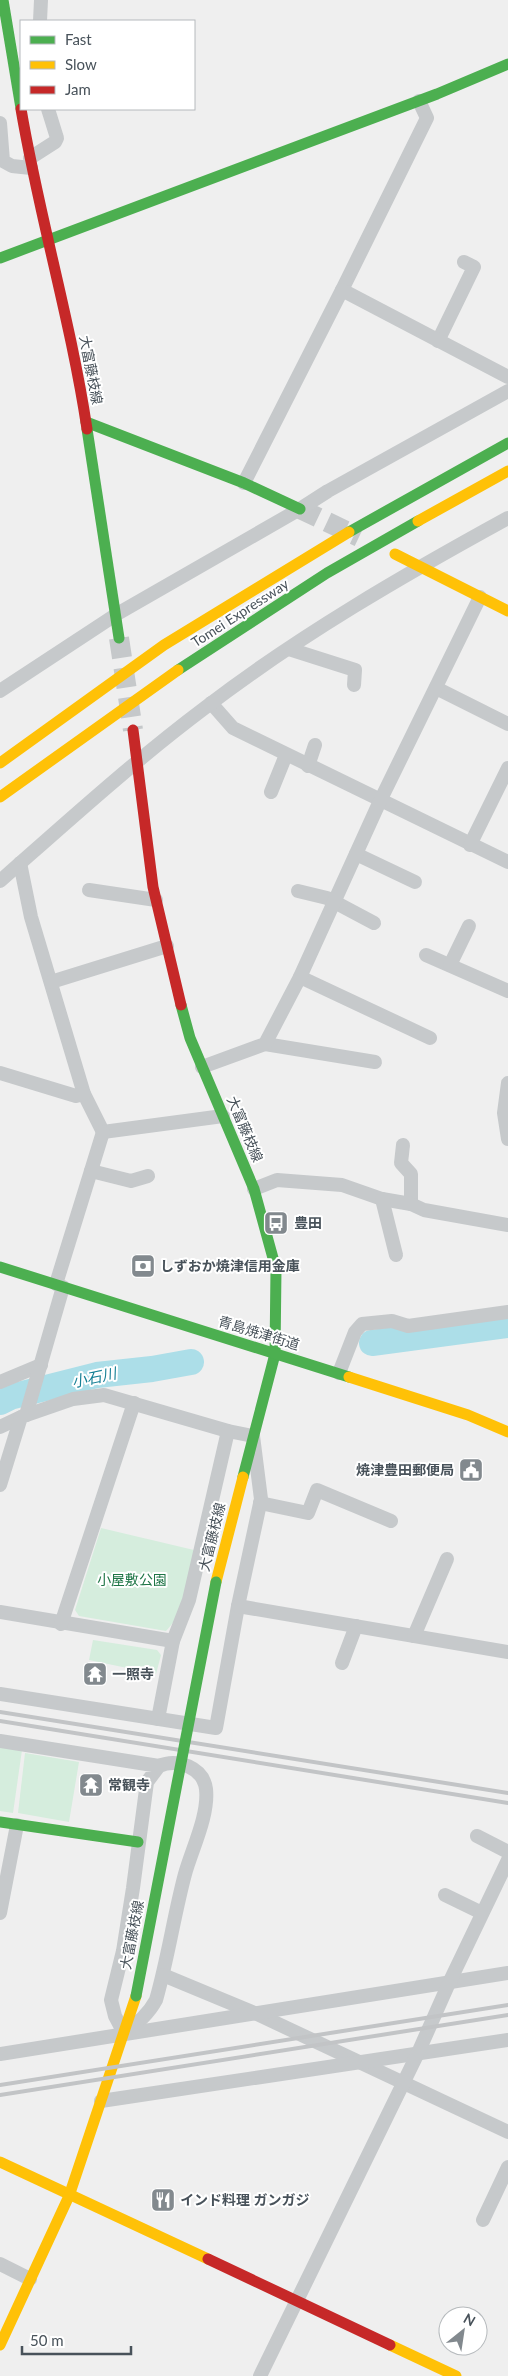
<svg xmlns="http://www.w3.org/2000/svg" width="508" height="2376" font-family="Lato,'Noto Sans JP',sans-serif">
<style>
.green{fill:#d5eddd}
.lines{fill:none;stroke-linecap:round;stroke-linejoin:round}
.river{stroke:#acdee8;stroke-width:26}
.secondary-tunnel{stroke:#c5c8ca;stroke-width:20;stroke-dasharray:20 10;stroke-linecap:butt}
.street{stroke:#c6c9cb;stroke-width:14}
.fast{stroke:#4caf50;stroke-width:11}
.slow{stroke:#ffc107;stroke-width:11}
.jam{stroke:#c62828;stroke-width:11}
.rail{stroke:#c2c4c6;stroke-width:4}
.fast-bridge{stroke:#4caf50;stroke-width:11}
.slow-bridge{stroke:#ffc107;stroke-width:11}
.labels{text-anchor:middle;stroke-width:4;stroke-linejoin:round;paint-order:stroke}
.street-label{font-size:14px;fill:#48525a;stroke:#fff}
.poi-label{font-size:14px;font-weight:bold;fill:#48525a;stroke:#fff;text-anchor:start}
.park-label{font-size:14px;fill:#1e7546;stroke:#fff}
.water-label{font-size:15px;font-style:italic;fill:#178196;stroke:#fff}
</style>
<rect width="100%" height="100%" fill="#efefef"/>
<g class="green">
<path d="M101,1528l93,22c-5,27 -8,61 -28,81l-87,-15 -4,-6z"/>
<polygon points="93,1640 157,1650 161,1655 156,1674 89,1660"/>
<polygon points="0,1747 22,1750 13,1813 0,1811"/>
<polygon points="25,1753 79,1762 69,1822 18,1813"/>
</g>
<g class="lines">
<g class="river">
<polyline points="372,1343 508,1325"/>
<polyline points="0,1402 10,1397 97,1375 152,1369 191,1362"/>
</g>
<g class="secondary-tunnel">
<polyline points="300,509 359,537"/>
<polyline points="119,638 133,730"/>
</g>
<g class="street">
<polyline points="40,21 41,0"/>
<polyline points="0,123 3,161 12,166 31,168"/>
<polyline points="30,158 55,142 57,138 48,109"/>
<polyline points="342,290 427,118 419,101"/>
<polyline points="438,341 474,267 464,262"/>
<polyline points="244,483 342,290 508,377"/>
<polyline points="289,649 355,670 354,685"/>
<polyline points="436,688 508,724"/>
<polyline points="0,691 117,614 300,509 328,491 508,391"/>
<polyline points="211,703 233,728 508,862"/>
<polyline points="308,766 315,745"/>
<polyline points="271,792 286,755"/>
<polyline points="470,845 508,768"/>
<polyline points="356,854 415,882"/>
<polyline points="20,863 31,917 84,1094 103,1132 223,1116"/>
<path d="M0,881c67,-59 134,-120 206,-174 94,-72 198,-132 302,-189"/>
<polyline points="89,890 156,900"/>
<polyline points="298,891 327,898 374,923"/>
<polyline points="426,955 508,991"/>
<polyline points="450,965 469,926"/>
<polyline points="300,977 430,1038"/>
<polyline points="51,982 167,946"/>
<polyline points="265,1044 375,1062"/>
<polyline points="202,1067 265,1044 300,977 380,801 480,597"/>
<polyline points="0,1073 76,1096 84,1094"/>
<polyline points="508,1083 504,1113 508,1139"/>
<polyline points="403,1145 401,1163 411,1174 411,1204"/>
<polyline points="91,1171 131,1181 148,1176"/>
<polyline points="254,1189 277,1180 342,1185 382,1199 411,1204 424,1210 508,1225"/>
<polyline points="382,1199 396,1255"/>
<polyline points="56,1284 103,1132"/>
<polyline points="339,1373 355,1332 362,1324 392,1321 408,1326 508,1312"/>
<polyline points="0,1382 41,1365"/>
<polyline points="26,1415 63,1287"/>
<polyline points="0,1427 21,1417"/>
<polyline points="0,1485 21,1417 73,1399 104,1395 228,1431 253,1436 261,1499 238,1606 216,1728 0,1694"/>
<polyline points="260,1503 308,1513 317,1490 391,1521"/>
<polyline points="238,1606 508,1652"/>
<polyline points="0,1612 173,1641"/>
<polyline points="61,1624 134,1403"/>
<polyline points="414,1636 447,1559"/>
<polyline points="342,1663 356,1626"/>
<polyline points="158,1719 173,1641 189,1600 228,1431"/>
<path d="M0,1741l159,25c18,-8 44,1 47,23 3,26 -14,60 -21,85 -11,41 -17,84 -29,126 -8,15 -19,23 -32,33l-9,-17 -4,-16 12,-49 10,-63 14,-106 12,-16"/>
<polyline points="477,1836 508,1852"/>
<polyline points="445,1895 482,1913"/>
<polyline points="0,1913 17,1825"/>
<polyline points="163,1975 257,2014 508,2132"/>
<polyline points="0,2054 508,1973"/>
<polyline points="101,2101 508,2040"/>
<polyline points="483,2220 508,2167"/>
<polyline points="0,2264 30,2279"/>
<polyline points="260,2376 418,2053 449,1983 508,1860"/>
</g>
<g class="fast">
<polyline points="3,0 21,108"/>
<polyline points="0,258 437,94 508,64"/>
<polyline points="86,422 244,483 300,509"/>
<polyline points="87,429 119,638"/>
<polyline points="181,1005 190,1038 254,1189 276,1269 275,1354 243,1477"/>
<polyline points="0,1267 349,1377"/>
<polyline points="0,1822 138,1842"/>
</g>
<g class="slow">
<polyline points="395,554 508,611"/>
<polyline points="349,1377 468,1415 508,1432"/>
<polyline points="216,1582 243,1477"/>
<polyline points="0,2162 208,2259"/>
<polyline points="0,2345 69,2196 136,1996"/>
<polyline points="390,2345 456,2376"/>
</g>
<g class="jam">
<path d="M21,109c18,107 50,213 66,320"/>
<polyline points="133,730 153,887 181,1005"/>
<polyline points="208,2259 390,2345"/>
</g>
<g class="rail">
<polyline points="0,1712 508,1793"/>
<polyline points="0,1721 508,1803"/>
<polyline points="0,2085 508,2005"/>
<polyline points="0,2095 508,2015"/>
</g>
<g class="fast-bridge">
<polyline points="349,532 508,443"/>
<polyline points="178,670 327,573 418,521"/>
<polyline points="136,1996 216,1582"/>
</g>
<g class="slow-bridge">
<polyline points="418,521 508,471"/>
<polyline points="0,763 164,645 349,532"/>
<polyline points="0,797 178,670"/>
</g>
</g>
<defs>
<symbol id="bus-square" viewBox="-11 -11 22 22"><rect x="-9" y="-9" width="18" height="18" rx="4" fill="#82898e" stroke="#fff"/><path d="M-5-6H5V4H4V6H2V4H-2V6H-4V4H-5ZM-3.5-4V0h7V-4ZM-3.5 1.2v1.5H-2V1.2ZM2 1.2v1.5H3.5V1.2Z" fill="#fff"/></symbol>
<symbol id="bank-square" viewBox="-11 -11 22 22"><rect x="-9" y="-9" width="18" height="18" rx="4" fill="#82898e" stroke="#fff"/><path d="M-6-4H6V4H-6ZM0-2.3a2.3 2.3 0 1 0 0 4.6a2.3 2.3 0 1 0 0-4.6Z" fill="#fff"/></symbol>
<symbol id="civic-square" viewBox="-11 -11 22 22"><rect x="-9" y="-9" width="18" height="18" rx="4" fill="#82898e" stroke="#fff"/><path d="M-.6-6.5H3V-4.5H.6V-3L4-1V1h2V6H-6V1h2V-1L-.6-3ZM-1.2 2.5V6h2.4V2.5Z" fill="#fff"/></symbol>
<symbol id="temple-square" viewBox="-11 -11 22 22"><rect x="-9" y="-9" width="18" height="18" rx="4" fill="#82898e" stroke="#fff"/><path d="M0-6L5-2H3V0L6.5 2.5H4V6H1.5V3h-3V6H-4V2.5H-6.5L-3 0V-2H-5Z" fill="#fff"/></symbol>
<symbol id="restaurant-square" viewBox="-11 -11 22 22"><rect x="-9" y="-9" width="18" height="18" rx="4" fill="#82898e" stroke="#fff"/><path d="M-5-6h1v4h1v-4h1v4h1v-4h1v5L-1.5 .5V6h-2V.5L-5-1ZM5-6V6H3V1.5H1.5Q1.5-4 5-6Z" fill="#fff"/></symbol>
</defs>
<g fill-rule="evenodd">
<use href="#bus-square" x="262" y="1209" width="28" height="28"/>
<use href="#bank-square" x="129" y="1252" width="28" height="28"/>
<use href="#civic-square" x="457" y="1456" width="28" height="28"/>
<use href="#temple-square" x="81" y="1660" width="28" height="28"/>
<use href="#temple-square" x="77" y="1771" width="28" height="28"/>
<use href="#restaurant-square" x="149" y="2186" width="28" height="28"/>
</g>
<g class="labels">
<g class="street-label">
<text transform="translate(91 370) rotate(79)" y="5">大富藤枝線</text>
<text transform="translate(240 613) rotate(-33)" y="5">Tomei Expressway</text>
<text transform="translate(245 1129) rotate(67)" y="5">大富藤枝線</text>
<text transform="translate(259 1333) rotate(17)" y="5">青島焼津街道</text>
<text transform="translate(212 1537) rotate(-76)" y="5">大富藤枝線</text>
<text transform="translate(132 1935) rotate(-79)" y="5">大富藤枝線</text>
</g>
<g class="poi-label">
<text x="294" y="1228">豊田</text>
<text x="160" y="1271">しずおか焼津信用金庫</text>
<text x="454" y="1475" text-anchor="end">焼津豊田郵便局</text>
<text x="112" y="1679">一照寺</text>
<text x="108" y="1790">常観寺</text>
<text x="180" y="2205">インド料理 ガンガジ</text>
</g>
<g class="park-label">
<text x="132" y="1585">小屋敷公園</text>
</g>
<g class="water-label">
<text transform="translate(94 1378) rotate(-12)" y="5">小石川</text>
</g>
</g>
<rect x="20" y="20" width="175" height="90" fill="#ffffff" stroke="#b6babd"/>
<rect x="30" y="36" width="25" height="8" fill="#4caf50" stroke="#b6babd"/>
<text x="65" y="45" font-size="15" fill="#48525a">Fast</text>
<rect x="30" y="61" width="25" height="8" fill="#ffc107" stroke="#b6babd"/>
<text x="65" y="70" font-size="15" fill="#48525a">Slow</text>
<rect x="30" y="86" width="25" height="8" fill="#c62828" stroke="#b6babd"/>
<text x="65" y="95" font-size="15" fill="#48525a">Jam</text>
<g transform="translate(463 2331) rotate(30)"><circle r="24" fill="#ffffff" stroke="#b6babd"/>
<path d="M0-4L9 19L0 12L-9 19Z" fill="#82898e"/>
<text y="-8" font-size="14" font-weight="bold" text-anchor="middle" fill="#48525a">N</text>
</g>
<path d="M22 2346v8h109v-8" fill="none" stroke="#48525a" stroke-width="2.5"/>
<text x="30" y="2346" font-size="15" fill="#48525a" stroke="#ffffff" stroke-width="4" paint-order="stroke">50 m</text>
</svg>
